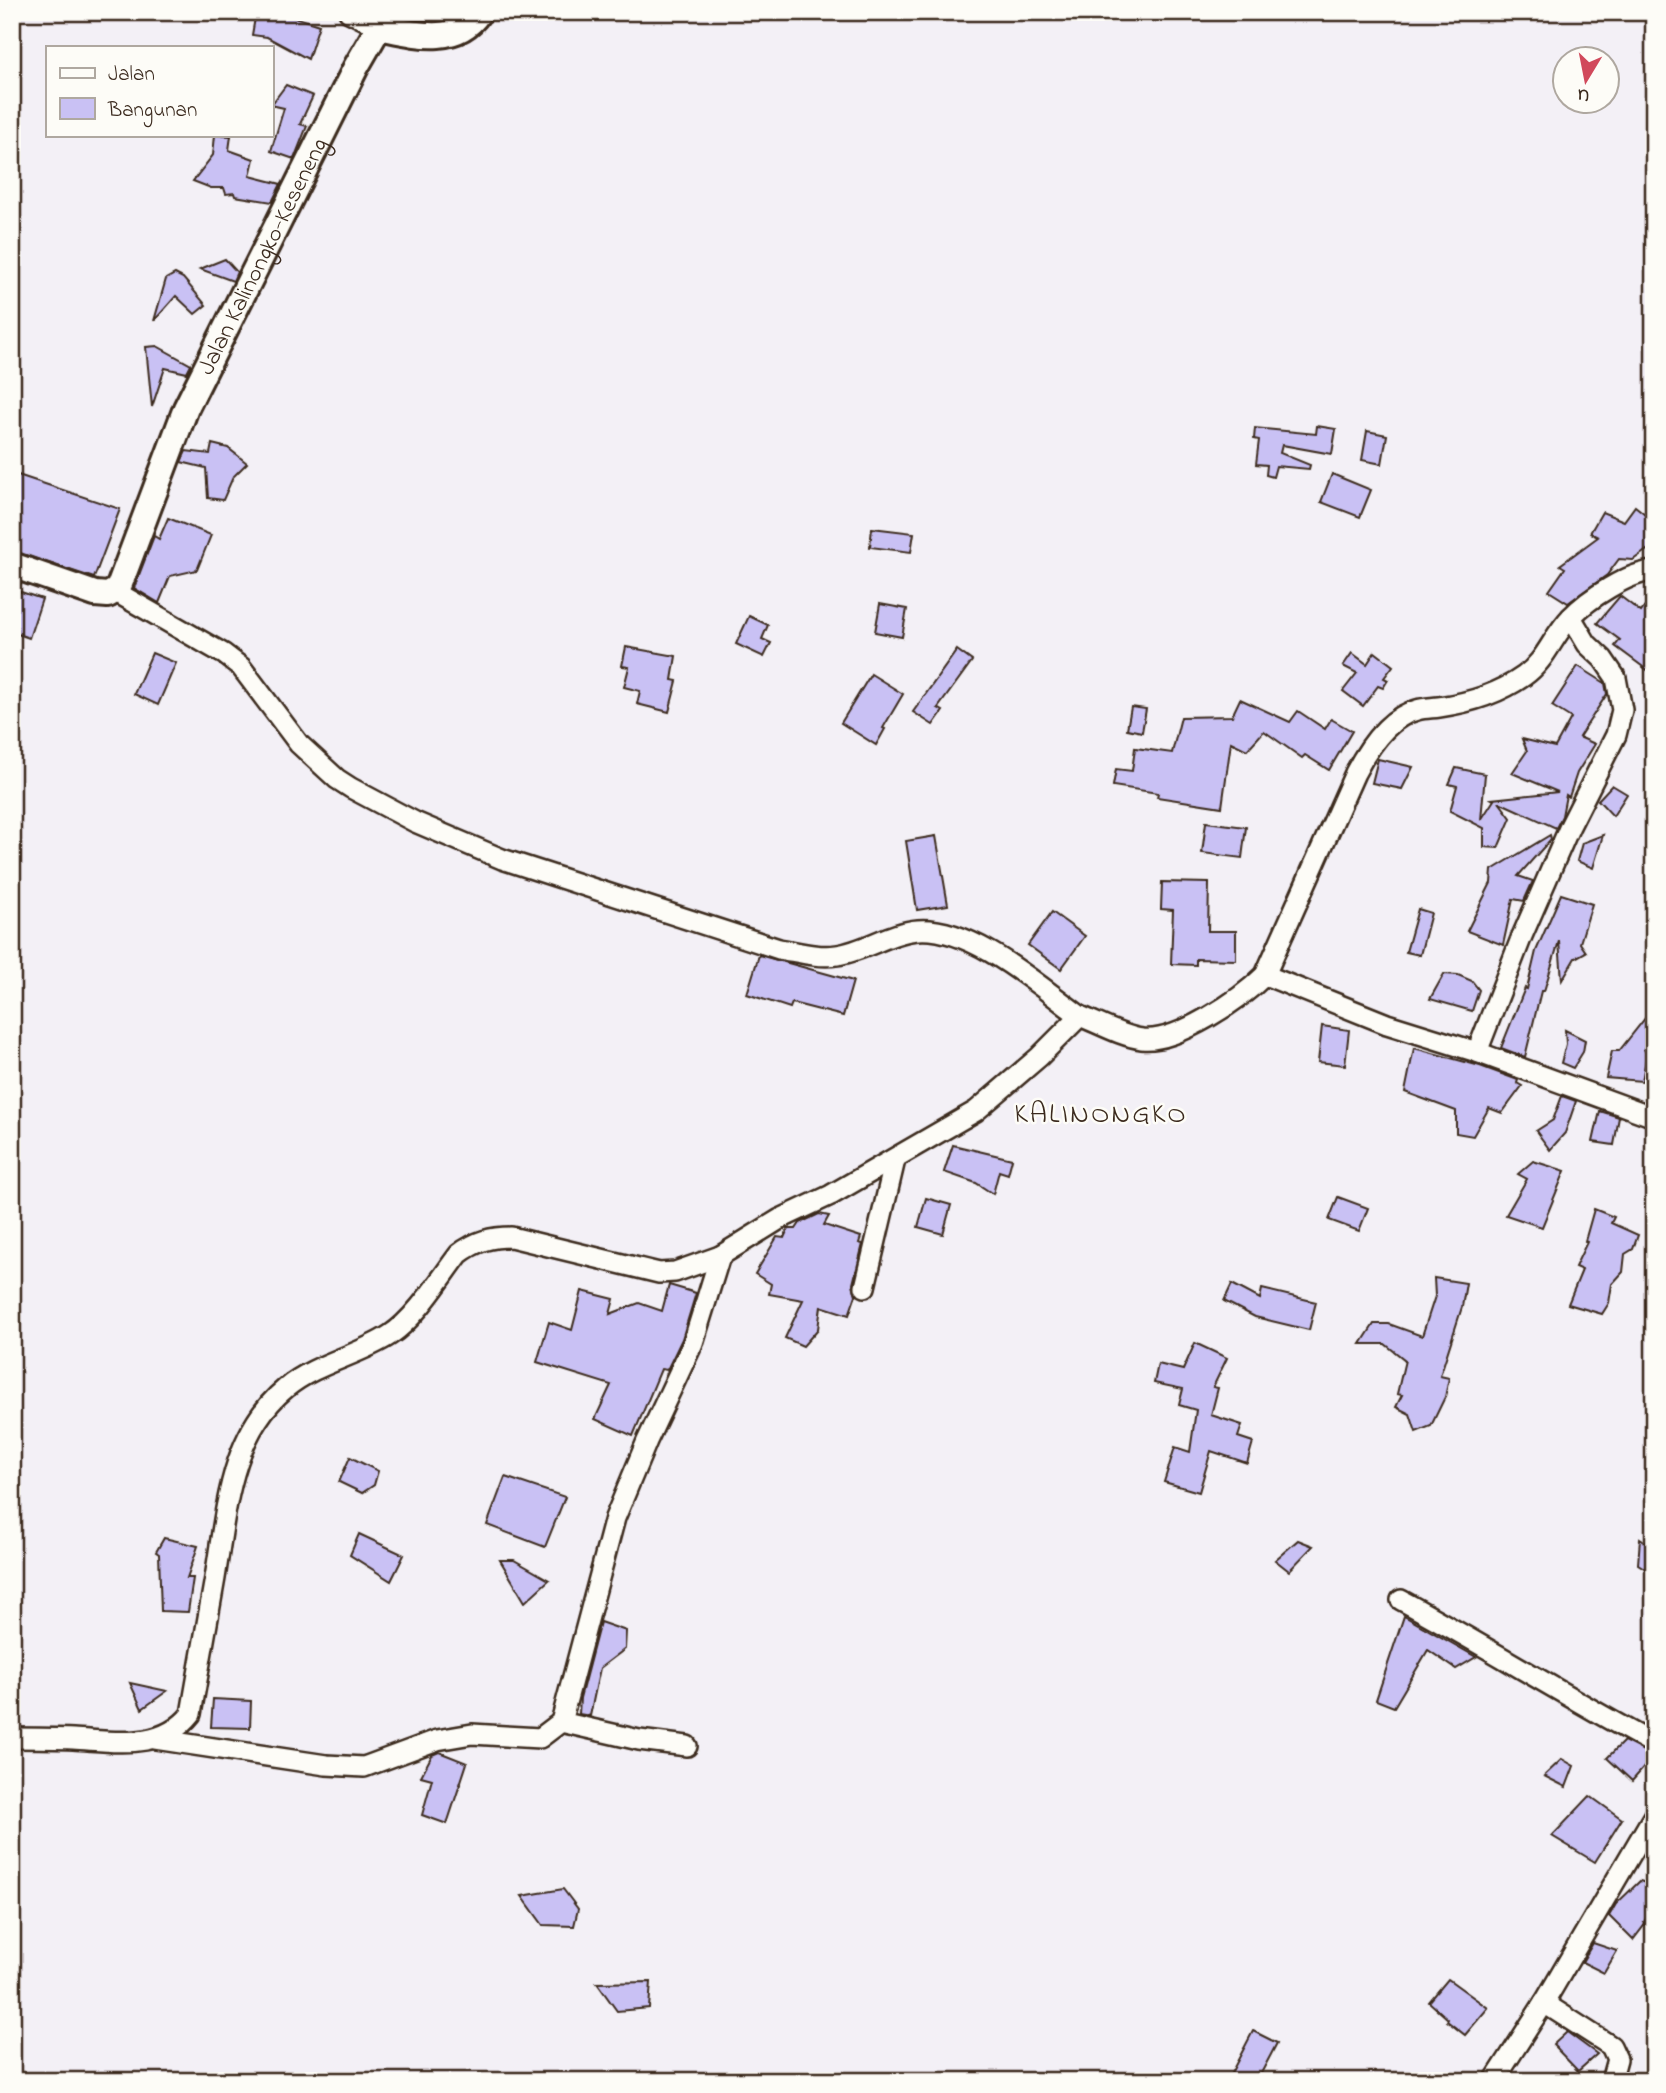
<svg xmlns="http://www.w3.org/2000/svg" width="1666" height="2093" font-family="'Indie Flower',sans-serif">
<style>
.building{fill:#c9c1f4;stroke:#3b2a1e;stroke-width:2}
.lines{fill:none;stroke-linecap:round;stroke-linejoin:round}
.minor-casing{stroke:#3b2a1e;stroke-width:24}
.tertiary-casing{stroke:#3b2a1e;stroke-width:30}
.minor{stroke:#fdfcf7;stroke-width:19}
.tertiary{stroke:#fdfcf7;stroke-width:24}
.labels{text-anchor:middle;stroke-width:5;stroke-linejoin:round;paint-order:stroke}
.street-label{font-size:24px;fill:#3b2a1e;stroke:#fdfcf7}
.quarter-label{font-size:28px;letter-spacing:2px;fill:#3b2a1e;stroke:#fdfcf7}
</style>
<rect width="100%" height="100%" fill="#f3f0f6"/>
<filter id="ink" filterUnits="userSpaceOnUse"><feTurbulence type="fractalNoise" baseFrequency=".0143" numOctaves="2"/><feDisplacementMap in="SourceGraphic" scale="14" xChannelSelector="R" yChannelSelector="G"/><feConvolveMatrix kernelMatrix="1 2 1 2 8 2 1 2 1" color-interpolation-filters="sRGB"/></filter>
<g filter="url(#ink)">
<g class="building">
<polygon points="256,12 279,12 319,25 308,59 267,37 252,35"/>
<polygon points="286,85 313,96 300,124 307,126 294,159 271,151 284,108 271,105"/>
<polygon points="215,135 231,136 229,150 254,159 250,176 281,184 272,202 235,196 234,193 226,194 224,188 211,188 193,181 213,155"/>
<polygon points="225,259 237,272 233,281 200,269"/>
<polygon points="175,274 183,278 206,305 195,314 176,296 154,321 166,279"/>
<polygon points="157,346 191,365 187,373 165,368 152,407 146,347"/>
<polygon points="1317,426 1336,429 1332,454 1282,445 1280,453 1310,465 1309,469 1276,466 1273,477 1266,475 1267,465 1256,464 1259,440 1254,439 1255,428 1316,434"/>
<polygon points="1367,431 1387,435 1382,464 1362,460"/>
<polygon points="212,444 228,448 247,463 233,477 223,500 208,498 206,468 181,462 186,451 210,454"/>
<polygon points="12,473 120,509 94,578 12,551"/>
<polygon points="1332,474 1371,490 1360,517 1321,502"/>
<polygon points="1635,506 1654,521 1654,545 1633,560 1619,559 1607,575 1568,603 1549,591 1565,568 1560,565 1598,537 1590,533 1602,512 1624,521"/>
<polygon points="168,518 211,535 197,570 170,576 159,603 134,588 154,536 159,539"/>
<polygon points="872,528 914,533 911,552 870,547"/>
<polygon points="18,591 42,599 29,638 12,632 12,607"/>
<polygon points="1654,594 1654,675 1615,646 1620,640 1597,623 1620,596 1641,612"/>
<polygon points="880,604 907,609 902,637 875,632"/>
<polygon points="749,616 768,625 762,639 771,643 764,657 736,644"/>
<polygon points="626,647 676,656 672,680 677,681 669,712 637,704 640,691 624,687 629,667 622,666"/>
<polygon points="957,650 972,661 938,708 943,711 933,725 913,712"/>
<polygon points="1375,652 1393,666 1384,678 1388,680 1383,688 1378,686 1363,706 1343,691 1357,673 1343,666 1352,653 1367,664"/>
<polygon points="152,653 176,663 158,705 134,694"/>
<polygon points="1578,666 1605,683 1607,694 1579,737 1595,744 1577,773 1569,797 1566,795 1562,816 1556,828 1499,802 1511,818 1498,848 1484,847 1484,828 1450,811 1457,786 1449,784 1456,768 1485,774 1481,820 1494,800 1492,799 1558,792 1512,773 1527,751 1522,739 1555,747 1571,718 1552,706"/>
<polygon points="871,674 903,694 883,728 885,729 876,745 841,723"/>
<polygon points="1240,699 1290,722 1298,711 1325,729 1331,719 1352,731 1329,770 1305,755 1302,758 1264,731 1247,750 1231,742 1222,807 1157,797 1158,793 1113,786 1116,769 1132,771 1135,748 1172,753 1181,717 1232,716"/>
<polygon points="1131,707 1146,709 1142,732 1127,729"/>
<polygon points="1378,759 1413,767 1402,789 1372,783"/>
<polygon points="1612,785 1627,794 1613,816 1598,800"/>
<polygon points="1206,822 1246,827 1242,858 1202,853"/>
<polygon points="1550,835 1551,839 1518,876 1533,881 1524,901 1513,899 1503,945 1467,931 1491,883 1492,870"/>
<polygon points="1603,835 1593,868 1577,861 1582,843"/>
<polygon points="936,836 948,905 917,910 906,841"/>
<polygon points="1162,882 1209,883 1208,931 1236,931 1236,960 1196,959 1196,965 1171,964 1173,910 1161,909"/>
<polygon points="1561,894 1592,904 1580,943 1586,952 1575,958 1562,980 1559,941 1544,991 1541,991 1525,1057 1501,1048 1525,988 1527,989 1536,951"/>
<polygon points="1418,909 1431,913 1420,955 1406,952"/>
<polygon points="1052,912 1085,936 1061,969 1028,945"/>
<polygon points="759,955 853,981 843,1016 792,1003 790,1008 747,994"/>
<polygon points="1444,974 1458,975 1472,981 1479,990 1472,1011 1430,999"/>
<polygon points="1654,1007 1654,1026 1644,1049 1647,1054 1642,1081 1606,1078 1612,1051 1619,1051"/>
<polygon points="1322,1026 1349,1030 1345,1065 1318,1062"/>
<polygon points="1565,1030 1585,1040 1583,1052 1573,1068 1561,1063 1566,1044"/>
<polygon points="1414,1048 1480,1066 1518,1080 1517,1083 1522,1086 1502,1113 1489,1108 1473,1136 1456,1133 1456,1111 1405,1092"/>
<polygon points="1562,1096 1576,1101 1565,1133 1550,1150 1536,1131 1553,1120"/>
<polygon points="1600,1111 1619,1117 1614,1145 1593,1142"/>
<polygon points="953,1145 1012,1159 1008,1174 999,1171 993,1194 976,1183 944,1172"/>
<polygon points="1533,1161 1565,1171 1542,1227 1506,1215 1527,1179 1518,1174"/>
<polygon points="1338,1197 1368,1208 1359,1231 1329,1220"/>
<polygon points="926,1198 951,1205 943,1234 918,1227"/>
<polygon points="1594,1209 1614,1217 1611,1223 1638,1235 1633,1249 1625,1254 1623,1272 1612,1284 1609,1303 1602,1314 1568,1304 1582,1270 1575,1267 1587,1242 1585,1241"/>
<polygon points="819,1214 829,1216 824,1225 861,1237 859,1243 863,1244 853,1284 856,1295 849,1315 821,1306 818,1329 803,1346 785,1338 803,1300 769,1294 771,1284 755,1274 777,1237 784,1238 788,1229 796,1229 800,1223"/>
<polygon points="1434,1278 1466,1283 1462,1307 1440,1376 1449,1378 1445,1397 1431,1426 1416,1432 1410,1414 1396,1407 1402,1395 1397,1394 1405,1360 1385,1344 1361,1344 1374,1324 1389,1324 1422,1336 1435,1296"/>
<polygon points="1232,1284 1260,1299 1262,1289 1316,1302 1309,1330 1255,1317 1224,1301"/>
<polygon points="669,1285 696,1293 682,1339 667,1370 661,1369 633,1436 595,1419 611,1385 537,1362 549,1322 572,1330 582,1291 614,1299 610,1314 639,1303 662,1311"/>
<polygon points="1195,1343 1227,1358 1213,1387 1218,1388 1211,1415 1242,1425 1238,1437 1253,1442 1247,1463 1211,1451 1199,1492 1164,1482 1175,1447 1190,1452 1196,1410 1179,1405 1183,1389 1154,1383 1158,1364 1183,1370"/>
<polygon points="350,1457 378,1471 374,1485 362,1493 339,1482"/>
<polygon points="505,1477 565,1497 545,1547 487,1525"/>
<polygon points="359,1534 404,1555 391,1581 350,1555"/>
<polygon points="164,1538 198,1546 187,1578 193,1578 188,1612 161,1611 159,1554 156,1552"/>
<polygon points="1640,1539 1654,1548 1654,1574 1638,1564"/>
<polygon points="1298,1540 1313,1546 1289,1571 1275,1560"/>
<polygon points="500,1560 514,1560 549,1580 525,1602"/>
<polygon points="1404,1616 1476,1657 1456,1669 1428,1650 1394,1707 1376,1700"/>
<polygon points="600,1622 626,1631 625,1649 600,1668 590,1716 579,1714 580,1698"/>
<polygon points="130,1683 167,1691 142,1709"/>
<polygon points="213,1699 251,1701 250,1728 211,1727"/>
<polygon points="1624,1741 1654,1756 1632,1781 1607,1758"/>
<polygon points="439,1752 467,1763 447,1824 422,1815 432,1779 421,1776 432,1755"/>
<polygon points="1562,1759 1574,1766 1566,1787 1544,1776"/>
<polygon points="1590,1796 1622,1819 1595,1862 1552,1836"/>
<polygon points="1640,1881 1654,1886 1654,1905 1644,1922 1646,1923 1633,1940 1609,1916 1616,1904"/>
<polygon points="563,1889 578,1909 574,1926 543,1925 522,1896"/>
<polygon points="1593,1943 1617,1951 1604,1973 1582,1962"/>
<polygon points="1448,1979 1488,2008 1465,2035 1447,2021 1448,2019 1429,2002"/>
<polygon points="651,1982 649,2008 617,2011 597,1983"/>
<polygon points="1253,2031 1277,2043 1257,2081 1227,2081"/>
<polygon points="1567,2032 1597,2054 1578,2071 1553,2045"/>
</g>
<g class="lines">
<defs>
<g id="minor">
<polyline points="349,12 379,27"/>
<path d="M116,592l108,62 17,13 58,77 38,35 14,9 64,34 87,37 277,90c19,3 39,9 58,6 28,-4 53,-23 81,-25 54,-4 121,56 162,86"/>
<polyline points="1265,975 1387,1024 1477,1052 1654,1117"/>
<polyline points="1477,1052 1522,936 1570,826 1616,735 1622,710 1616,678 1603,659 1587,644 1571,617"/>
<polyline points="865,1287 895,1160"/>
<path d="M1401,1600c85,46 167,98 253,144"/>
<polyline points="561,1722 639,1740 687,1746"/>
<path d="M12,1738c20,0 41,0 61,1 41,2 89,12 118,-25 8,-45 16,-91 24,-136 11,-67 15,-144 71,-190 30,-25 72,-32 104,-53 26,-17 50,-56 69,-81 17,-13 32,-17 52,-17l148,36 16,-1 45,-16 60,-37 51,-24 145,-84 63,-54 41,-41c20,8 41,20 62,23 35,4 99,-40 123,-64l90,-202c13,-25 33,-56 62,-63 7,-2 15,-2 22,-3 29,-4 61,-14 85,-31 22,-15 29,-41 47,-59 17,-18 58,-45 83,-46"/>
<polyline points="155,1739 326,1765 364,1767 437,1740 472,1734 540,1738 561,1722 615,1518 647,1441 693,1343 720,1256"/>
<polyline points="1544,2003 1611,2046 1617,2059 1611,2081"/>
<polyline points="1494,2081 1544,2003 1654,1815"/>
</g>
<g id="tertiary">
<path id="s1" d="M12,565l83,29 13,1 10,-6 68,-181 170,-341 23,-40c35,7 77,20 100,-15"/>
</g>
</defs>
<use href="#minor" class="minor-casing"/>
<use href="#tertiary" class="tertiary-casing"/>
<use href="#minor" class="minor"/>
<use href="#tertiary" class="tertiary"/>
</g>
</g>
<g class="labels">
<g class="street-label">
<text dy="8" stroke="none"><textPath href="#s1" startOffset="476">Jalan Kalinongko-Keseneng</textPath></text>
</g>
<g class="quarter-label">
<text x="1101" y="1122">KALINONGKO</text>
</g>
</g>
<rect width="1666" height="2093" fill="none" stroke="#fdfcf7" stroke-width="42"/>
<rect x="21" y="21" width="1624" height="2051" fill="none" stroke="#3b2a1e" stroke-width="2.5" filter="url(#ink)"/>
<rect x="46" y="46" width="228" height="91" fill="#fdfcf7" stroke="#afa8a0" stroke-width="2"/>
<rect x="60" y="68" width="35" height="10" fill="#fdfcf7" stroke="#afa8a0" stroke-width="2"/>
<text x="108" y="80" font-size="21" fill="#3b2a1e">Jalan</text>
<rect x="60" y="98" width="35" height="21" fill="#c9c1f4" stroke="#afa8a0" stroke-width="2"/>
<text x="108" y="116" font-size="21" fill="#3b2a1e">Bangunan</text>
<g transform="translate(1586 80) rotate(190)"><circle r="33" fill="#fdfcf7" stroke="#afa8a0" stroke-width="2"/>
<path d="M0-5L12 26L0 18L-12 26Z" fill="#d1495b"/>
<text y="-10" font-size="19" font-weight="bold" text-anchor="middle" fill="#3b2a1e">U</text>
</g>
</svg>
